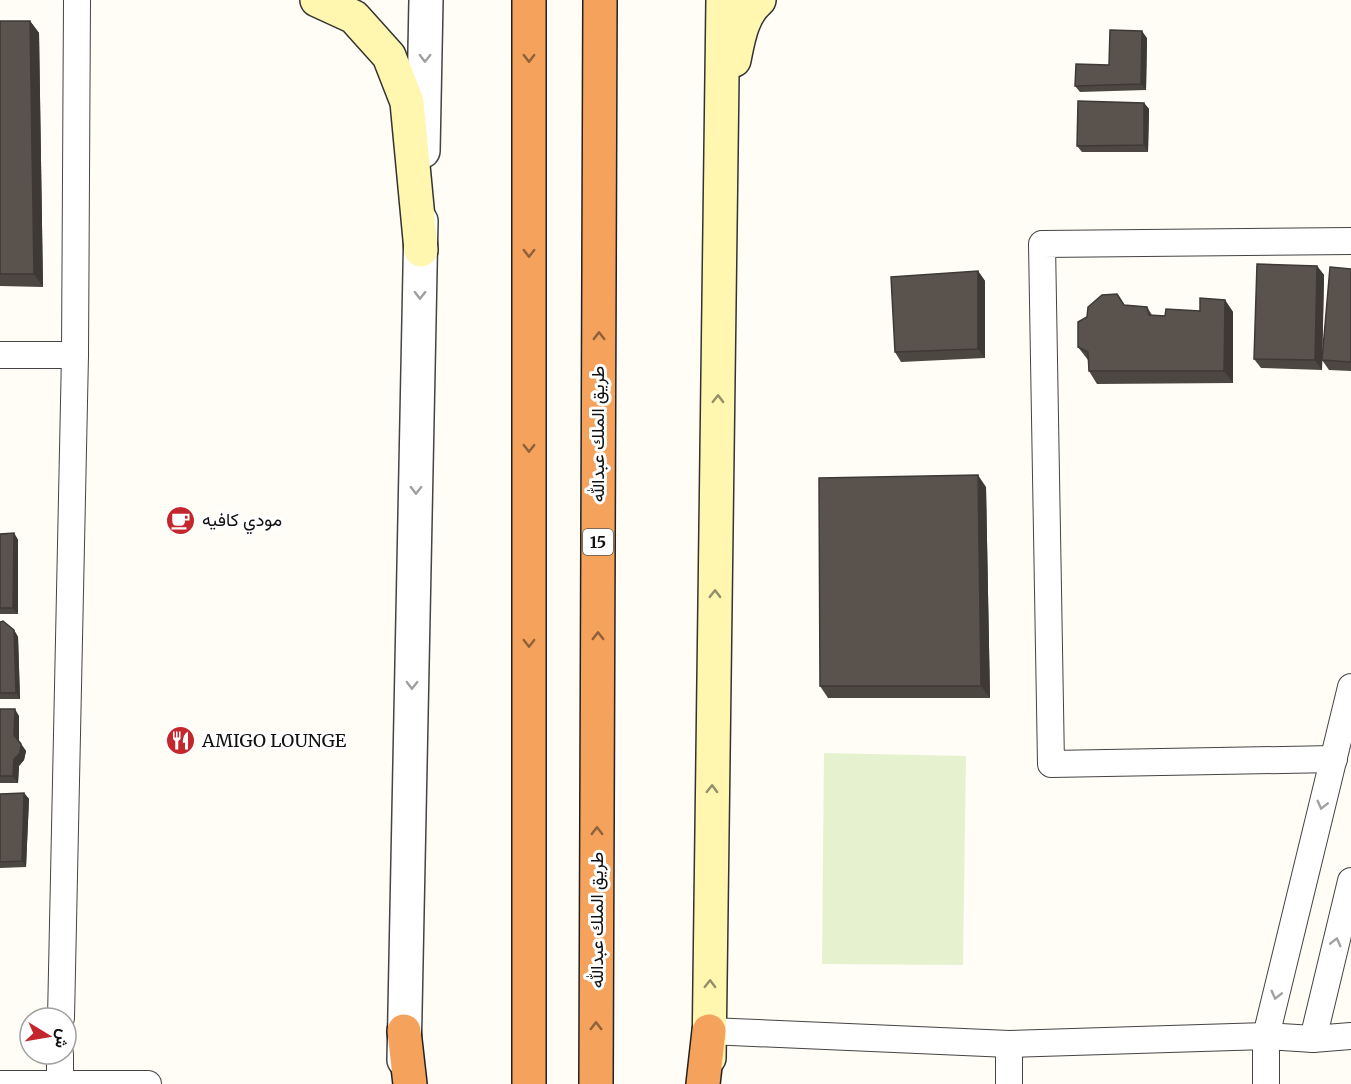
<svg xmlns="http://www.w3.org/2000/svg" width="1351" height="1084" font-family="Merriweather,Vazirmatn,serif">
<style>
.pitch{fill:#e6f2cf}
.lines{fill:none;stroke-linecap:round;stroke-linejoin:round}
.minor-casing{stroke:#444;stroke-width:28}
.tertiary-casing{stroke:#444;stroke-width:36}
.secondary-casing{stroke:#333;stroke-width:36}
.motorway-casing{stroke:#222;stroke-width:36}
.minor{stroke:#fff;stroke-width:26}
.tertiary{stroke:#fff;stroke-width:33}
.secondary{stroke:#fff6b0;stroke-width:33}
.motorway{stroke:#f5a25d;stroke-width:33}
.wall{fill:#4d4742}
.shaded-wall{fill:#3f3936}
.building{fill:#5a524d;stroke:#3f3936;stroke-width:1.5}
.oneway{stroke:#a0a0a0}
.oneway2{stroke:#8e613b}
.oneway3{stroke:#948f68}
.labels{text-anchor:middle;stroke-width:6;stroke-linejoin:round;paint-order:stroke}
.shield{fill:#fff;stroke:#585858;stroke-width:1.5}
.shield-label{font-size:16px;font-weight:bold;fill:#111}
.street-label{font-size:18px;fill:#111;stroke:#fff}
.poi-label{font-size:18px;fill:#111;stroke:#fff;text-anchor:start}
</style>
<rect width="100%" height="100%" fill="#fffdf5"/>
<polygon class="pitch" points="824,753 966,756 963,965 822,964"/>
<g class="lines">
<defs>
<g id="minor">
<polyline points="0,355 75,355"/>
<polyline points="1334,759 1051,764 1042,244 1351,241"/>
<polyline points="61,1018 75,355 77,0"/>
<polyline points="709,1031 1009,1044 1266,1036 1313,1039 1351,1036"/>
<polyline points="1313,1039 1351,881"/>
<polyline points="1009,1044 1009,1084"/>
<polyline points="0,1084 148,1084"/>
<polyline points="60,1084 60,1054"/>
<polyline points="1266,1084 1266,1036 1351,687"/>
</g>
<g id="tertiary">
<polyline points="423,151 426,0"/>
<polyline points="404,1060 421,221"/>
</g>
<g id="secondary">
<polyline points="317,0 354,17 389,56 407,102 421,250"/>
<path d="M734,60c4,-20 8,-46 25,-60"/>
<polyline points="709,1058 723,0"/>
</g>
<g id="motorway">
<polyline points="529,0 529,1084"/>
<polyline points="404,1031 410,1084"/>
<polyline points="596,1084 600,0"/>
<polyline points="703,1084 709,1031"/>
</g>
</defs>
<use href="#minor" class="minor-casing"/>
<use href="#tertiary" class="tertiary-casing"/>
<use href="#secondary" class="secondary-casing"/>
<use href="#motorway" class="motorway-casing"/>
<use href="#minor" class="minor"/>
<use href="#tertiary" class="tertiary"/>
<use href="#secondary" class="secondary"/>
<use href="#motorway" class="motorway"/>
</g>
<g class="wall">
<polygon points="0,21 30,21 39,33 43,287 0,286"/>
<polygon points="1147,38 1146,90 1080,92 1075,86 1109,65"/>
<polygon points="1144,103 1149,109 1148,152 1082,152 1077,146"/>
<polygon points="1317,266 1324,275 1322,370 1261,368 1254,359"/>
<polygon points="1351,269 1351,371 1329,370 1322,360"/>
<polygon points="978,271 985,281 985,358 901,362 895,352"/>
<polygon points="1117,294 1124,305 1147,307 1152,315 1165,316 1200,311 1225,300 1233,312 1233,383 1097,384 1089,371 1088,360 1078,347 1087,317"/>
<polygon points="986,487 990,698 828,698 820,686"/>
<polygon points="14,533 18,540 18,614 0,614 0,534"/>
<polygon points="0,622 14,630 18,637 20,699 0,699"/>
<polygon points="0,709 19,716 19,741 26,751 24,760 19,766 18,783 0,783"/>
<polygon points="24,793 29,799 26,867 0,868 0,794"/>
</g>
<g class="shaded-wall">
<polygon points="30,21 39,33 43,287 34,274"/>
<polygon points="1142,31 1147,38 1146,90 1141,84"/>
<polygon points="1144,103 1149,109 1148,152 1144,145"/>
<polygon points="1317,266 1324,275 1322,370 1315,360"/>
<polygon points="978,271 985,281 985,358 978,349"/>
<polygon points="1225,300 1233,312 1233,383 1224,371"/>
<polygon points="978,475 986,487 990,698 981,686"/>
<polygon points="14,533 18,540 18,614 13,608"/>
<polygon points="14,630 18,637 20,699 16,693"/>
<polygon points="15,709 19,716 19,742 14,735"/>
<polygon points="21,744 26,751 24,760 19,766 18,783 13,776 14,759"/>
<polygon points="24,793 29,799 26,867 22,861"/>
</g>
<g class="building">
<polygon points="0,21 30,21 34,274 0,274"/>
<polygon points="1110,30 1142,31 1141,84 1075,86 1076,64 1109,65"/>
<polygon points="1078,101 1144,103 1144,145 1077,146"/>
<polygon points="1257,264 1317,266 1315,360 1254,359"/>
<polygon points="1330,267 1351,269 1351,362 1322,360"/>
<polygon points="978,271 978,349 895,352 891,277"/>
<polygon points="1117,294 1124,305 1147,307 1149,315 1165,316 1166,309 1200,311 1200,298 1225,300 1224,371 1089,371 1088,352 1078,347 1078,322 1087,317 1088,307 1102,295"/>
<polygon points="978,475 981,686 820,686 819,478"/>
<polygon points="14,533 13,608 0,608 0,534"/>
<polygon points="3,621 14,630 16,693 0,693 0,622"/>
<polygon points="0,709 15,709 14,735 21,744 20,753 14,759 13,776 0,776"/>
<polygon points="24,793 22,861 0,862 0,794"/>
</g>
<defs><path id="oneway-chevron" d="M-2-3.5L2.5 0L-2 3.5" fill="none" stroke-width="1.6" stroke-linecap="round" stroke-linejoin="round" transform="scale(1.5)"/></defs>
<g class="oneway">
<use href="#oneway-chevron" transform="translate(425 58) rotate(91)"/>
<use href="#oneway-chevron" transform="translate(420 295) rotate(91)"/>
<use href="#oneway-chevron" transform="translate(416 490) rotate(91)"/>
<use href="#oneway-chevron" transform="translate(412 685) rotate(91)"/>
<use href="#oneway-chevron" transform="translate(1322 805) rotate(104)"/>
<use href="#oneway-chevron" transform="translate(1336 942) rotate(-76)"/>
<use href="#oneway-chevron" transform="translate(1276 995) rotate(104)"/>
</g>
<g class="oneway2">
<use href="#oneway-chevron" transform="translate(529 58) rotate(90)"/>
<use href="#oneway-chevron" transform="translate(529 253) rotate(90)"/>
<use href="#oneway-chevron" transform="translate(599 336) rotate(-90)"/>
<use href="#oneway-chevron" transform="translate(529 448) rotate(90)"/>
<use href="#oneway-chevron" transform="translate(598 636) rotate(-90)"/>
<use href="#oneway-chevron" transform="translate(529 643) rotate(90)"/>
<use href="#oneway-chevron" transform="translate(597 831) rotate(-90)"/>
<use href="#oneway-chevron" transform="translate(596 1026) rotate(-90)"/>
</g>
<g class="oneway3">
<use href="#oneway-chevron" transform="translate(718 399) rotate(-89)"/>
<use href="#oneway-chevron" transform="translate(715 594) rotate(-89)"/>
<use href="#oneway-chevron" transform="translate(712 789) rotate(-89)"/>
<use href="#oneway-chevron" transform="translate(710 984) rotate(-89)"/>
</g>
<defs>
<symbol id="cafe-disc" viewBox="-11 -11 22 22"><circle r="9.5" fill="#c4262e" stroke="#fff"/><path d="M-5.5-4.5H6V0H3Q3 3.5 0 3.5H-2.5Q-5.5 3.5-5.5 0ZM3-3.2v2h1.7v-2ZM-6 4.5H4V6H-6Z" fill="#fff"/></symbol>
<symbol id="restaurant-disc" viewBox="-11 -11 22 22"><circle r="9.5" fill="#c4262e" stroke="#fff"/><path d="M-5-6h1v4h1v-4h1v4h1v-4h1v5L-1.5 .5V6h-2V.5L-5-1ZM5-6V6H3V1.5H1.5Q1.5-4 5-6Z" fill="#fff"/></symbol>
</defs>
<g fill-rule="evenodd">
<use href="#cafe-disc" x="164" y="504" width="33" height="33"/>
<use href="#restaurant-disc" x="164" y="724" width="33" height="33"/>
</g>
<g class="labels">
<rect class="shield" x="583" y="529" width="30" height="26" rx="4.5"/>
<g class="shield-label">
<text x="598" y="548">15</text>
</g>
<g class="street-label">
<text transform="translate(598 434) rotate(-90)" y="6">طريق الملك عبدالله</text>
<text transform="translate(597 920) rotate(-90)" y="6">طريق الملك عبدالله</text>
</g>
<g class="poi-label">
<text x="202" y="526">مودي كافيه</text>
<text x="202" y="747">AMIGO LOUNGE</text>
</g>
</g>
<g transform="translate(48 1036) rotate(101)"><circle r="28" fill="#ffffff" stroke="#a0a0a0" stroke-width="1.5"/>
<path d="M0-4.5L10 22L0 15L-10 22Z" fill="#c4262e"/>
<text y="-9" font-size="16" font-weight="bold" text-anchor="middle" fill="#111111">ش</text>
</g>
</svg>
